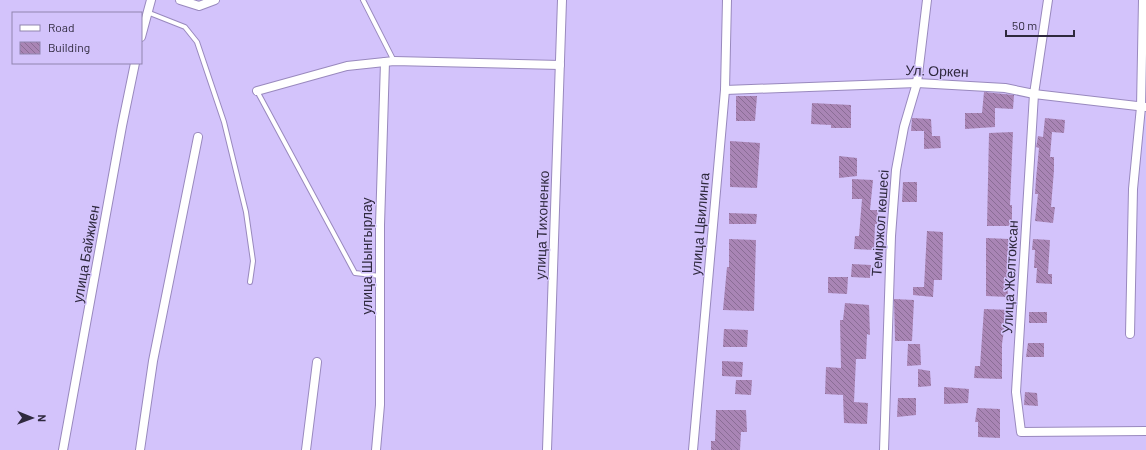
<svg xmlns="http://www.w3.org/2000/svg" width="1146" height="450" font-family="Barlow,sans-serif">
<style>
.building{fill:url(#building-back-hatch)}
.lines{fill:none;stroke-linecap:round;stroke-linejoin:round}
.service-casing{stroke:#9989be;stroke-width:6}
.minor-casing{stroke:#9989be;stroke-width:10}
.service{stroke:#fff;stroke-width:4}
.minor{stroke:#fff;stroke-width:8}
.labels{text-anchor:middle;stroke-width:3;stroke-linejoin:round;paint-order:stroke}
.street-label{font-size:14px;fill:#2f293e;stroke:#d3c3fb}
</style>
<defs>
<pattern id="building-back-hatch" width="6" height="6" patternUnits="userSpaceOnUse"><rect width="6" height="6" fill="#a985b5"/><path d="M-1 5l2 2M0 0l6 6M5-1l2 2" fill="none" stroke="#8a6d95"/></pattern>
</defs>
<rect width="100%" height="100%" fill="#d3c3fb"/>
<g class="building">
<polygon points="984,92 1014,95 1013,109 995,108 995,127 965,129 965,113 982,113"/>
<polygon points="736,96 757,96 755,121 736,121"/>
<polygon points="812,103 851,105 851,128 831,128 831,125 811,124"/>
<polygon points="912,118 931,119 932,136 940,136 941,148 924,149 924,131 911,131"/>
<polygon points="1045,118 1065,120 1064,133 1052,132 1050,157 1054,157 1054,170 1051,207 1055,207 1053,223 1035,221 1038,194 1035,194 1036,179 1039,148 1036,147 1037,142 1038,136 1043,137"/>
<polygon points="1013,132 1010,205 1012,205 1012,226 987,226 989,133"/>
<polygon points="730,141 760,143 757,188 730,187"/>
<polygon points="839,156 857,158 857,176 839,178"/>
<polygon points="852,179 873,180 870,210 878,210 877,224 875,224 874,250 854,249 855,236 859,236 862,199 852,199"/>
<polygon points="903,182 917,182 917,202 902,202"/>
<polygon points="729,213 757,214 756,224 729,224"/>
<polygon points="927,231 943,232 942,280 934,280 933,297 913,295 913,287 924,287"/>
<polygon points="986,238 1009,239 1009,255 1007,255 1008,297 986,296"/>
<polygon points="729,239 756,240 754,311 723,310 727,267 729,267"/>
<polygon points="1033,239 1050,240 1048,274 1052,274 1052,284 1036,283 1037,268 1034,268 1035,250 1032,250"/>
<polygon points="852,264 871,265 870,278 851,277"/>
<polygon points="828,277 848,277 847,294 828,293"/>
<polygon points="894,299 914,300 912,341 895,341"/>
<polygon points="845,303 869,305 870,335 867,334 866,359 856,359 854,402 868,403 867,424 844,423 843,395 825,394 826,367 841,368 840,320 843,320"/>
<polygon points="984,309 1011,310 1011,323 1005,323 1002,344 1002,379 974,378 975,366 980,366"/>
<rect x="1029" y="312" width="18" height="11"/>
<polygon points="724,329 748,330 747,347 723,347"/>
<polygon points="1028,343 1044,343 1044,357 1026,357"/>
<polygon points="908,344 920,344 921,365 907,366"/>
<polygon points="722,361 743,362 742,377 722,376"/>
<polygon points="918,369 930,371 931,386 918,387"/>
<polygon points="736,380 752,380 751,395 735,394"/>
<polygon points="944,387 969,389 968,403 944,404"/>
<polygon points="1025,392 1037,393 1038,406 1024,405"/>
<polygon points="898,398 916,398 916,415 897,417"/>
<polygon points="977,408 1000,409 1000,438 978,437 978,422 975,422"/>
<polygon points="716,410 746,410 747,432 741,432 740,450 711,450 711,441 715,441"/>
</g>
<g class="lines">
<defs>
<g id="service">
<polyline points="363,0 394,61"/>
<polyline points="147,12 185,27 197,42 224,122 246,212 253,261 250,282"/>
<polyline points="257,91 355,273 380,276"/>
</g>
<g id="minor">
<polyline points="180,0 199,6 215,0"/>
<polyline points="1048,0 1034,94 1016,392 1021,432 1146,431"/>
<polyline points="141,37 151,0"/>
<polyline points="725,90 917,83 1005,88 1034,94 1146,107"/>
<polyline points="257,91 347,66 394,61 560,65"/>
<polyline points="1130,334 1133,189 1141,107 1143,0"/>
<polyline points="63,450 122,126 135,63"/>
<polyline points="140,450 153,361 198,137"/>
<polyline points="306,450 317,362"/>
<polyline points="376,450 380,405 380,225 385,62"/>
<polyline points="547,450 562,0"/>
<polyline points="693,450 725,90 727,0"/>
<polyline points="884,450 891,236 896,170 904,127 917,83 927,0"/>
</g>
</defs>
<use href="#service" class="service-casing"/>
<use href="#minor" class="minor-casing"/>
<use href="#service" class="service"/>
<use href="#minor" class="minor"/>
</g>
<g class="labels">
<g class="street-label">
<text transform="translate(937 71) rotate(2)" y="5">Ул. Оркен</text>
<text transform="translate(880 223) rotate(-86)" y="5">Теміржол көшесі</text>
<text transform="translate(700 224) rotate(-85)" y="5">улица Цвилинга</text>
<text transform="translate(542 225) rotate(-88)" y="5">улица Тихоненко</text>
<text transform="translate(86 254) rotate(-80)" y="5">улица Байжиен</text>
<text transform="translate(367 256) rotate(-90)" y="5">улица Шынгырлау</text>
<text transform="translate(1010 277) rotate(-87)" y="5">Улица Желтоксан</text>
</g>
</g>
<rect x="12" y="12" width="130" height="52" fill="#d3c3fb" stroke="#9185af"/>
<rect x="20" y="25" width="20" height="6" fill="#ffffff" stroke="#9185af"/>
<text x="48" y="32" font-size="12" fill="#2f293e">Road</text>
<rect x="20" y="42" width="20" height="12" fill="url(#building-back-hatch)" stroke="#9185af"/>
<text x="48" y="52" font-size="12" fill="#2f293e">Building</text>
<g transform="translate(32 418) rotate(91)" stroke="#d3c3fb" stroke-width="3" paint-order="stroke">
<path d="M0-3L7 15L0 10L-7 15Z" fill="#2f293e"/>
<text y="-6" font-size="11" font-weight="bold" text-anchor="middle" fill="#2f293e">N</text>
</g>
<path d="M1006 30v6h68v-6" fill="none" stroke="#2f293e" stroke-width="2"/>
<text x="1012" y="30" font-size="12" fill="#2f293e" stroke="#d3c3fb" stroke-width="3" paint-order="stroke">50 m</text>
</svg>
